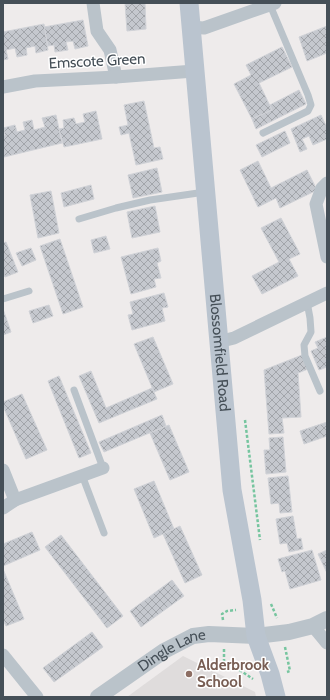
<svg xmlns="http://www.w3.org/2000/svg" width="330" height="700" font-family="Cabin,sans-serif">
<style>
.education{fill:#dfdcdc}
.building{fill:url(#building-cross-hatch);stroke:#d0d2d7}
.lines{fill:none;stroke-linecap:round;stroke-linejoin:round}
.path{stroke:#76c59f;stroke-width:2.5;stroke-dasharray:3 2;stroke-linecap:butt}
.service{stroke:#bac3ca;stroke-width:7}
.minor{stroke:#bac3ca;stroke-width:13}
.tertiary{stroke:#bac3ca;stroke-width:16}
.secondary{stroke:#bac4cf;stroke-width:19}
.education-dot{fill:#8d6e63;stroke:#fff;stroke-width:1.5}
.labels{text-anchor:middle;stroke-width:3;stroke-linejoin:round;paint-order:stroke}
.street-label{font-size:15px;fill:#454f57;stroke:#fff}
.education-label{font-size:15px;font-weight:bold;fill:#785e54;stroke:#fff;text-anchor:start}
</style>
<defs>
<pattern id="building-cross-hatch" width="8" height="8" patternUnits="userSpaceOnUse"><rect width="8" height="8" fill="#c5c8ce"/><path d="M0 0l8 8M0 8l8-8" fill="none" stroke="#a2a5aa"/></pattern>
</defs>
<rect width="100%" height="100%" fill="#eeebeb"/>
<polygon class="education" points="183,656 255,692 256,697 127,697"/>
<g class="building">
<polygon points="125,3 145,3 146,29 127,31"/>
<polygon points="83,20 88,46 75,49 73,41 66,42 68,50 55,52 54,45 48,46 44,27"/>
<polygon points="44,24 48,50 36,53 35,46 26,48 27,55 17,57 15,48 6,50 8,59 3,60 3,32"/>
<polygon points="327,26 327,53 307,61 299,37"/>
<polygon points="282,47 292,67 259,83 272,110 252,119 234,84 251,75 246,65"/>
<polygon points="299,90 306,104 256,129 252,119 272,110 270,105"/>
<polygon points="144,101 154,148 160,147 163,159 136,165 129,133 121,135 119,127 128,125 124,105"/>
<polygon points="96,111 102,139 64,147 59,129 64,128 63,120 74,118 76,124 85,122 83,114"/>
<polygon points="56,115 62,143 4,157 3,136 5,135 3,128 15,125 17,132 25,130 23,122 32,120 34,130 45,127 42,118"/>
<polygon points="321,115 327,128 327,139 313,145 309,136 302,139 307,149 300,152 291,129"/>
<polygon points="285,131 290,143 262,157 256,145"/>
<polygon points="258,161 271,188 307,170 317,190 280,208 276,198 258,207 240,170"/>
<polygon points="157,168 162,192 133,198 128,175"/>
<polygon points="91,185 94,199 64,207 61,193"/>
<polygon points="51,191 59,233 38,238 30,195"/>
<polygon points="155,206 160,232 132,238 127,212"/>
<polygon points="281,218 300,254 289,259 298,276 262,294 252,276 279,262 261,228"/>
<polygon points="106,236 110,249 94,253 91,240"/>
<polygon points="60,239 83,307 63,314 40,246"/>
<polygon points="6,242 18,272 5,277 3,273 3,243"/>
<polygon points="31,248 36,260 22,266 16,253"/>
<polygon points="158,248 161,261 157,263 161,278 154,279 156,287 131,294 121,257"/>
<polygon points="164,293 168,307 162,308 165,321 132,330 128,315 133,314 130,302"/>
<polygon points="49,305 53,316 33,323 29,311"/>
<polygon points="3,309 11,332 3,335"/>
<polygon points="153,337 173,384 154,392 134,344"/>
<polygon points="327,337 327,367 319,370 311,351 318,348 315,342"/>
<polygon points="302,355 308,369 298,373 301,417 282,418 284,433 269,434 264,370"/>
<polygon points="91,371 106,408 152,388 157,399 99,423 79,376"/>
<polygon points="59,376 91,453 79,458 48,381"/>
<polygon points="22,394 47,450 26,459 3,406 3,402"/>
<polygon points="162,415 166,426 104,452 99,442"/>
<polygon points="327,422 327,436 304,444 300,431"/>
<polygon points="169,425 189,472 170,480 150,433"/>
<polygon points="283,437 286,472 266,474 264,450 270,450 269,438"/>
<polygon points="288,476 292,512 280,513 279,503 271,504 268,478"/>
<polygon points="154,481 174,529 154,538 134,489"/>
<polygon points="293,516 297,539 301,538 303,549 289,552 287,543 280,544 276,519"/>
<polygon points="180,526 202,575 185,583 163,534"/>
<polygon points="32,532 40,550 3,566 3,544"/>
<polygon points="61,535 123,616 107,628 45,547"/>
<polygon points="312,550 321,580 290,589 285,571 282,572 278,559"/>
<polygon points="327,550 327,573 318,554"/>
<polygon points="3,569 24,619 6,626 3,620"/>
<polygon points="172,580 184,596 141,627 130,611"/>
<polygon points="92,632 103,647 54,682 43,668"/>
</g>
<g class="lines">
<g class="path">
<polyline points="245,420 260,540"/>
<polyline points="271,604 277,618"/>
<polyline points="223,620 222,614 227,611 236,610"/>
<polyline points="285,647 290,671 287,672"/>
<polyline points="224,649 224,661 229,663 253,679"/>
</g>
<g class="service">
<polyline points="263,133 308,111 311,105 308,95 270,5"/>
<polyline points="79,219 116,208 150,200 205,192"/>
<polyline points="3,299 29,291"/>
<polyline points="307,302 310,318 311,332 304,345 305,356 320,391"/>
<polyline points="74,390 103,468"/>
<polyline points="82,475 104,533"/>
</g>
<g class="minor">
<polyline points="93,3 97,31 110,50 116,77"/>
<polyline points="190,27 204,28 275,3"/>
<polyline points="3,87 35,81 116,77 194,71"/>
<polyline points="327,183 322,188 316,204 327,257"/>
<polyline points="218,342 234,338 327,293"/>
<polyline points="3,470 15,500"/>
<polyline points="3,508 15,500 103,468"/>
<polyline points="313,626 327,643"/>
<polyline points="3,655 37,697"/>
</g>
<path class="tertiary" id="s1" d="M98,697l66,-46 29,-15 16,-2 47,2 33,-4 24,-6 14,-7"/>
<path class="secondary" id="s2" d="M189,3l43,487 20,110 4,36 14,38 6,23"/>
</g>
<circle class="education-dot" cx="189" cy="674" r="4"/>
<g class="labels">
<g class="street-label">
<text transform="translate(97 61) rotate(-3)" y="5">Emscote Green</text>
<text dy="5" stroke="none"><textPath href="#s2" startOffset="351">Blossomfield Road</textPath></text>
<text dy="5" stroke="none"><textPath href="#s1" startOffset="88">Dingle Lane</textPath></text>
</g>
<g class="education-label">
<text x="197" y="670">Alderbrook<tspan x="197" dy="17">School</tspan></text>
</g>
</g>
<rect width="330" height="700" fill="none" stroke="#454f57" stroke-width="8"/>
</svg>
